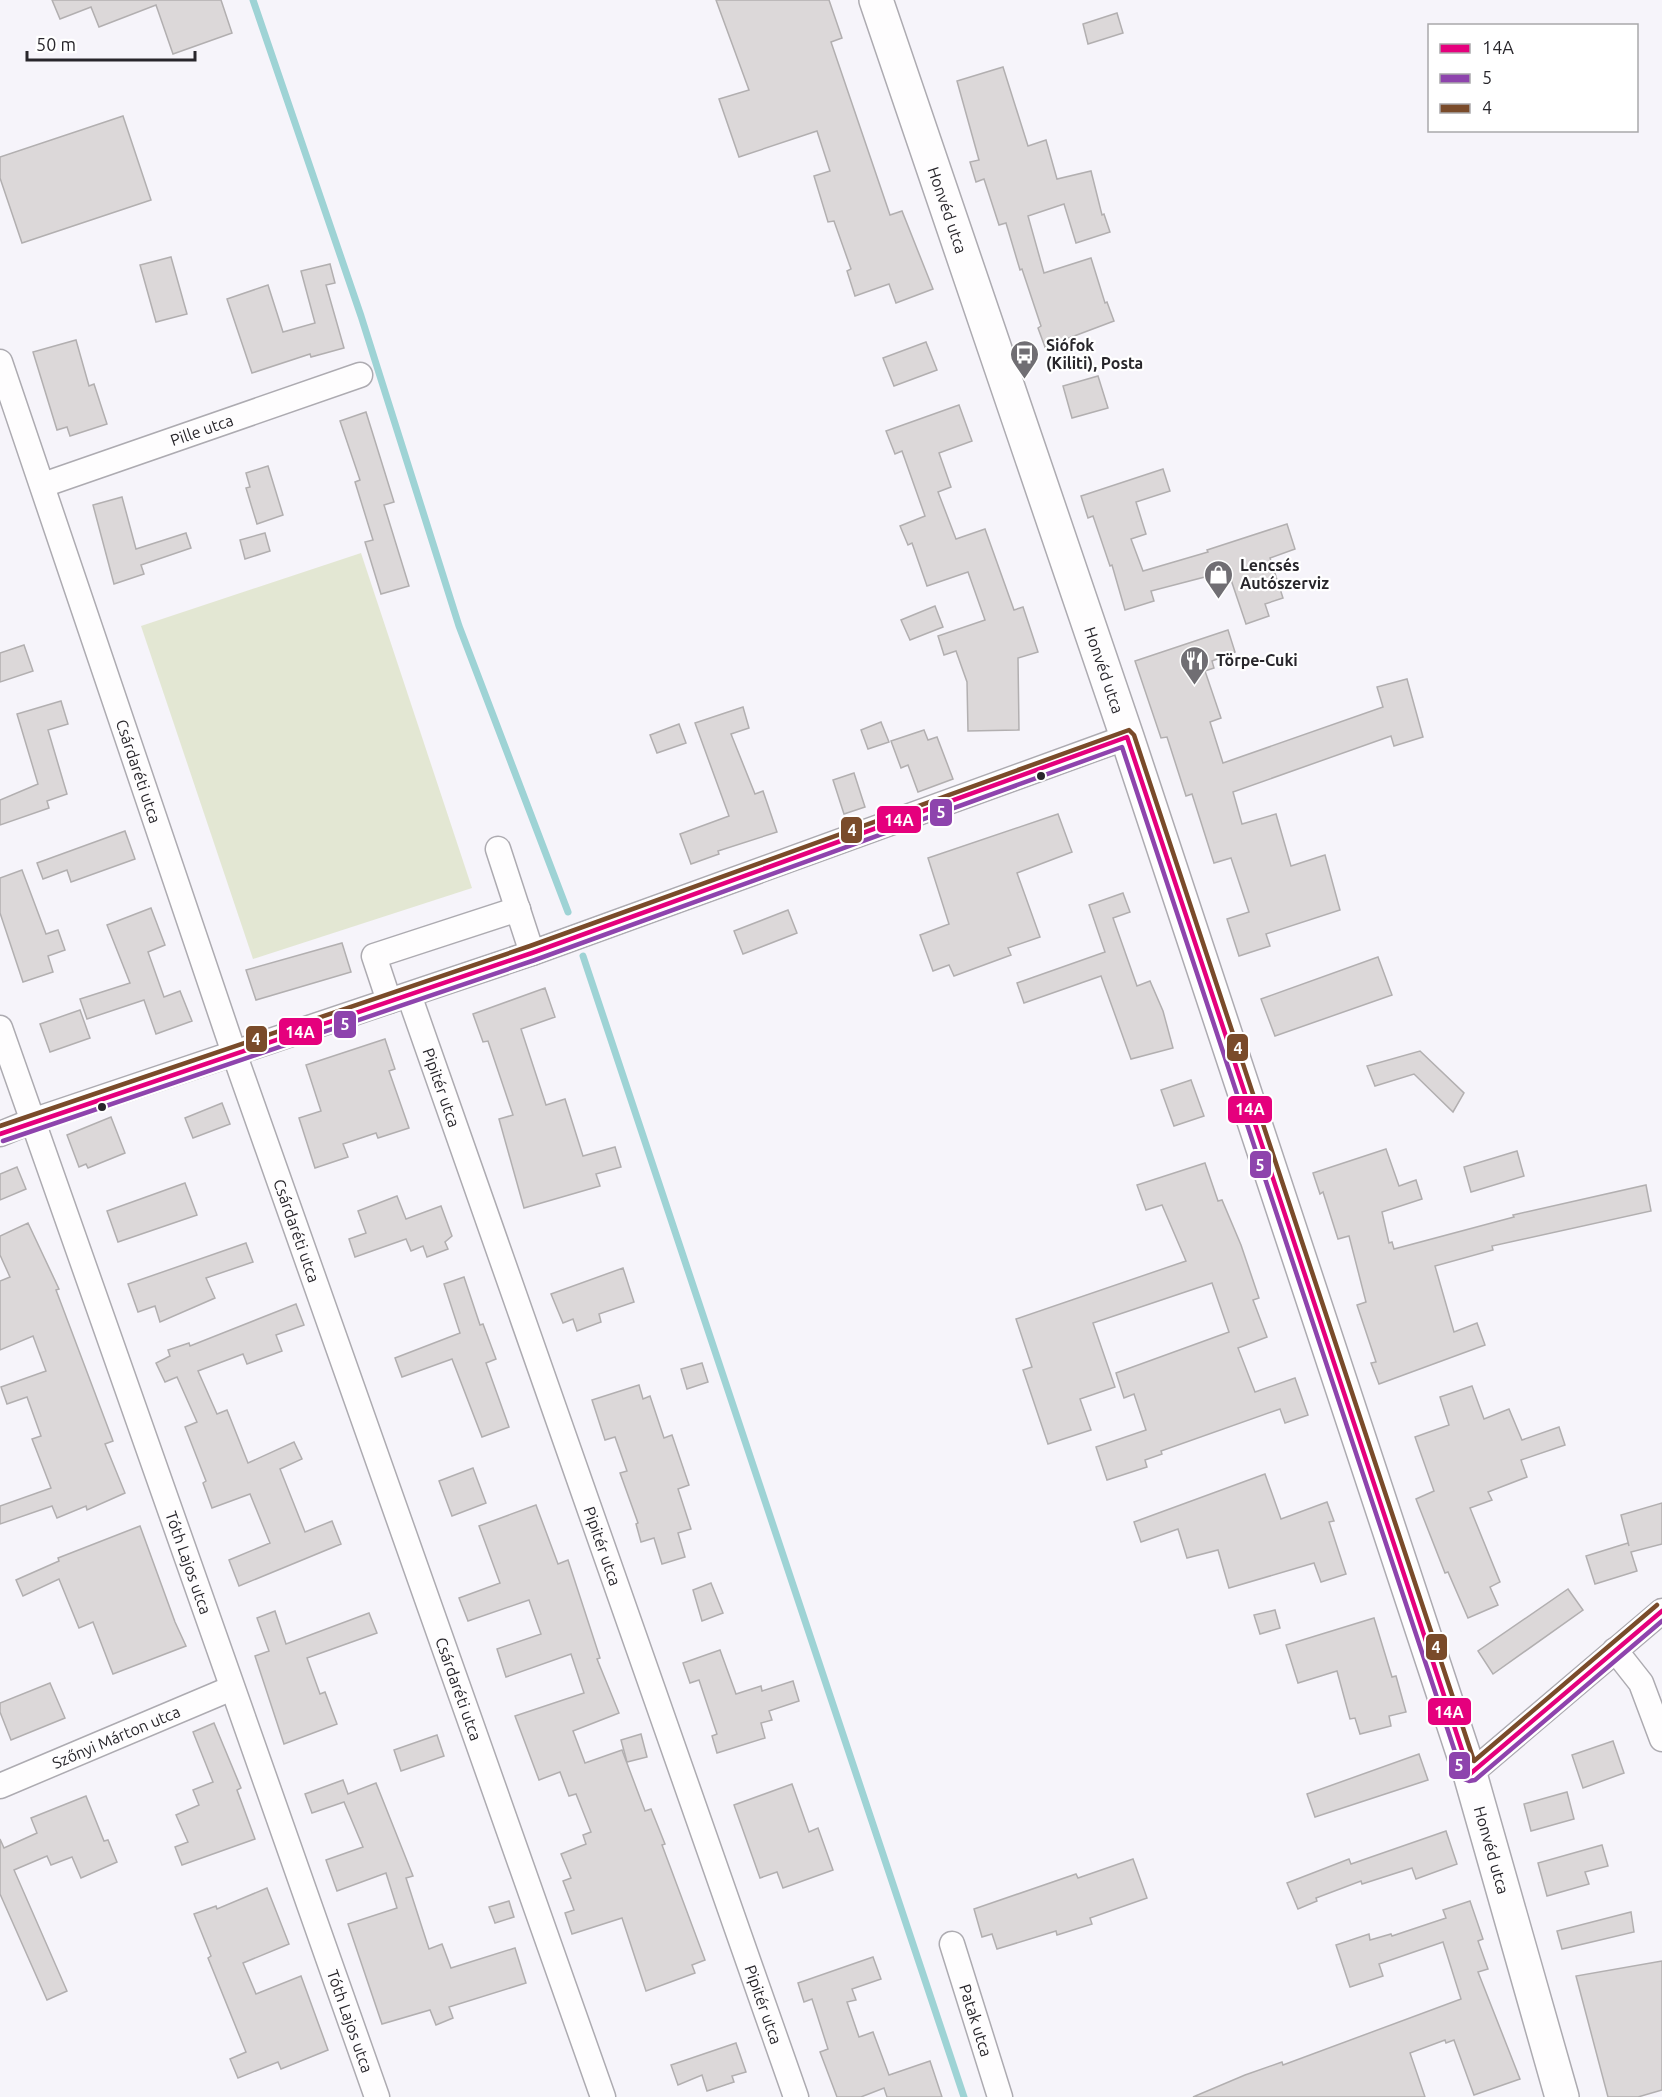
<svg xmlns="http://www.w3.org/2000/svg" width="1662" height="2097" font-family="Ubuntu,sans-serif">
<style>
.green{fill:#e3e7d3}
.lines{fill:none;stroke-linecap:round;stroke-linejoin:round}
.stream{stroke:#9ed3d5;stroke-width:7}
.building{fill:#dcd8d9;stroke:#b2afb0;stroke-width:1.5}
.street-casing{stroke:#adabb1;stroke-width:27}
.primary-casing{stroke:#adabb1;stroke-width:36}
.street{stroke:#fefdfe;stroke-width:24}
.primary{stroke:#fefdfe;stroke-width:33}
.bus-1-casing{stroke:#fff;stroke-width:9}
.bus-2-casing{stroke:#fff;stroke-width:9}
.bus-3-casing{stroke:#fff;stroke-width:9}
.bus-1{stroke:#e5007d;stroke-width:4.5}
.bus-2{stroke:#8e44ad;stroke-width:4.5}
.bus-3{stroke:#7a4b2a;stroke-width:4.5}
.bus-dot{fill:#28262b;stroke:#fff;stroke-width:2}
.labels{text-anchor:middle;stroke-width:4.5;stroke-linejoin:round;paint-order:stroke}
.street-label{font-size:16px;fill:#28262b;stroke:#fff}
.poi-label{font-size:16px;font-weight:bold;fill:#28262b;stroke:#fff;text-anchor:start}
.line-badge{stroke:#fff;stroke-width:2}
.badge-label{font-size:16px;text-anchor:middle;font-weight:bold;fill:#fff}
</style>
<rect width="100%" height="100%" fill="#f6f4fa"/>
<polygon class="green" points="361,553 472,888 253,959 141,626"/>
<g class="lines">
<g class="stream">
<polyline points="253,0 361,316 459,626 568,912"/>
<polyline points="583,956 964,2097"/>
</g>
</g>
<g class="building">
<polygon points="52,0 221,0 232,33 173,54 156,5 99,27 91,7 60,19"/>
<polygon points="716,0 829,0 842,38 831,42 890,215 902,211 933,289 896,303 889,284 855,296 847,271 851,269 834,221 828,222 814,176 830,171 817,131 739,157 719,99 749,90"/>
<polygon points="1117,13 1123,33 1088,44 1083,24"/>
<polygon points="1003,67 1028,146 1046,140 1057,179 1091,171 1102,215 1104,214 1110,232 1076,243 1064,204 1028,216 1044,273 1091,258 1105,303 1107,302 1114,321 1045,347 1038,328 1041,326 1022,269 1020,270 1006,223 999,225 984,179 976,182 970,162 979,160 957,81"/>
<polygon points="123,116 151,200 22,243 0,178 0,157"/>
<polygon points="171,257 187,314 156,322 140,265"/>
<polygon points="330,264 335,283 326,285 344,348 311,357 310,354 252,373 227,299 268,285 283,332 315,323 301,271"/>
<polygon points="76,340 89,386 94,384 107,424 70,436 67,427 57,430 33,352"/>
<polygon points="926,342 937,370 894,386 883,358"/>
<polygon points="1098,376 1108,408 1072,418 1063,386"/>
<polygon points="959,405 972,441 939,453 951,487 938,492 956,539 985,529 1014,610 1023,607 1038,652 1018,658 1019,730 968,731 967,682 956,651 944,655 938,636 985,620 968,572 927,586 912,543 908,545 900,526 925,516 902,451 895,454 886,431"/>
<polygon points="366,412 394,502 384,505 409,586 381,594 365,542 373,540 355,482 360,480 340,421"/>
<polygon points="268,466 283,515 257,524 246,488 250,487 246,473"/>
<polygon points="1163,469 1170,491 1136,502 1146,534 1131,539 1143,571 1208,552 1207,550 1287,524 1295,549 1270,558 1283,598 1265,604 1269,616 1246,624 1228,571 1151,591 1154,601 1125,610 1112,565 1110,566 1093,516 1088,518 1081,496"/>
<polygon points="122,497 136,549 186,533 191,548 141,565 144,574 114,584 93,505"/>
<polygon points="265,533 270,551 245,559 240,540"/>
<polygon points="935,606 943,627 910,640 901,620"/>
<polygon points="1228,630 1235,652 1212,661 1214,668 1205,671 1221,718 1210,722 1223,763 1383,707 1377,687 1407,679 1423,737 1394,746 1391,736 1233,792 1242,824 1276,814 1291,866 1325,855 1340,910 1266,934 1270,946 1239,956 1227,919 1249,912 1231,858 1214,863 1192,794 1186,796 1167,737 1161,738 1135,661"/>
<polygon points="24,645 33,671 0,682 0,653"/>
<polygon points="61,701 68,724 48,730 67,794 47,801 49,808 0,825 0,800 38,784 17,714"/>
<polygon points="743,707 749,728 731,734 755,794 763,791 777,832 718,851 719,854 691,864 680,834 729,816 695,723"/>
<polygon points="881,722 889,742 868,749 861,730"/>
<polygon points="679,724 686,743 657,753 650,735"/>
<polygon points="924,730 928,740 937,737 953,779 918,792 908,765 901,768 891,741"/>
<polygon points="854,773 865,807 844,814 833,780"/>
<polygon points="1058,814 1072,852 1017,873 1040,937 1008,948 1011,955 954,976 949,965 933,971 920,935 949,924 928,858"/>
<polygon points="125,831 135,859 71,882 67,870 43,879 37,863"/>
<polygon points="22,870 46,934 58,930 65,950 48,956 53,972 23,982 0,913 0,878"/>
<polygon points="1123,893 1130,912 1113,918 1137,986 1150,981 1163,1011 1173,1048 1131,1059 1101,976 1024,1003 1017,983 1105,952 1089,905"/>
<polygon points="151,908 165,945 148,952 164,997 180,991 192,1021 156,1034 144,1000 87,1019 80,999 130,983 107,925"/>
<polygon points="788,910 797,933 743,954 734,931"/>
<polygon points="342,943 351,972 256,1000 246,970"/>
<polygon points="1378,957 1392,995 1275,1036 1261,999"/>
<polygon points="545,988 555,1017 521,1029 546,1105 565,1099 583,1156 615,1147 621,1167 596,1174 600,1186 524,1208 499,1119 513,1115 488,1041 483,1042 473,1014"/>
<polygon points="80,1010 90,1038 50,1052 40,1024"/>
<polygon points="385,1039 395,1069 389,1071 409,1128 378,1138 376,1133 343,1144 348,1157 315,1168 299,1118 321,1111 306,1065"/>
<polygon points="1420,1051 1464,1093 1453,1112 1414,1074 1375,1086 1367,1066"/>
<polygon points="1191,1080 1204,1116 1174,1126 1161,1090"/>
<polygon points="222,1103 230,1124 193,1138 185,1118"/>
<polygon points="111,1117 125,1153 88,1168 86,1164 79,1167 67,1135"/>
<polygon points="1386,1149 1399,1186 1416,1180 1422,1199 1382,1212 1389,1243 1392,1242 1394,1249 1514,1217 1513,1215 1646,1185 1651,1211 1492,1246 1493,1250 1435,1266 1454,1332 1477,1323 1485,1345 1379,1384 1371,1363 1376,1362 1357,1305 1366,1302 1349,1236 1338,1239 1323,1192 1320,1194 1313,1173"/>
<polygon points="1517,1151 1524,1176 1471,1192 1464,1167"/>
<polygon points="1205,1163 1218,1201 1222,1200 1241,1245 1259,1298 1253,1300 1267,1337 1238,1348 1255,1392 1295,1378 1308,1415 1285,1423 1280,1409 1161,1451 1162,1454 1145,1460 1147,1467 1107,1480 1096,1447 1146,1430 1134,1394 1124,1398 1116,1373 1229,1332 1212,1283 1093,1323 1115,1387 1080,1399 1091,1430 1048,1444 1023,1370 1032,1367 1016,1319 1186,1261 1162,1205 1146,1210 1137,1185"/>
<polygon points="17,1167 26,1189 0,1200 0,1174"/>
<polygon points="185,1183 197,1215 118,1242 107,1211"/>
<polygon points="397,1196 406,1219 441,1206 452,1236 445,1242 448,1249 427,1257 423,1246 411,1251 406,1239 355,1257 349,1239 366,1233 358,1211"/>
<polygon points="28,1223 59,1289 56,1290 113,1441 105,1444 125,1493 87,1510 86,1506 57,1518 52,1506 0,1524 0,1506 51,1488 32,1439 41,1436 27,1397 7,1404 1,1387 46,1371 33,1336 0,1350 0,1281 10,1277 0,1255 0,1236"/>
<polygon points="246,1243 253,1262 206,1278 215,1298 160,1322 155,1306 138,1312 128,1284"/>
<polygon points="623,1268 634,1302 599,1314 601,1322 577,1331 573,1319 563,1323 551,1294"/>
<polygon points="464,1277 480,1325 483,1324 496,1359 486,1363 509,1427 482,1437 452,1359 402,1377 395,1358 460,1333 444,1284"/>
<polygon points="296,1304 304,1325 276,1335 282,1351 247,1364 243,1354 198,1371 217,1414 227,1410 248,1463 294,1442 302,1459 280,1469 305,1532 332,1521 341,1544 239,1586 229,1560 270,1543 250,1494 212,1508 203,1483 206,1481 185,1427 197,1422 177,1377 165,1382 156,1363 170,1356 168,1350 189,1343 190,1346"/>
<polygon points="702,1363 708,1382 687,1389 681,1369"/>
<polygon points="639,1385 643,1399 650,1396 664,1438 672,1435 689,1485 678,1489 691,1529 678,1533 685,1557 662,1564 654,1538 641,1542 636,1524 638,1523 620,1473 627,1471 615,1437 605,1440 592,1400"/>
<polygon points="1472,1386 1484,1419 1509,1409 1522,1440 1559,1427 1565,1445 1521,1460 1527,1477 1488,1492 1492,1500 1470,1508 1500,1582 1490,1587 1498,1605 1468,1618 1448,1572 1445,1573 1416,1499 1434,1491 1415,1437 1449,1425 1440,1397"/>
<polygon points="473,1468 486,1503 452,1516 439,1481"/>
<polygon points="1265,1474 1281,1519 1327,1502 1334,1521 1329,1522 1346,1574 1321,1582 1314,1563 1229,1588 1218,1550 1187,1558 1178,1529 1141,1542 1134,1522"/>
<polygon points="1662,1503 1662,1544 1631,1552 1637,1571 1595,1584 1586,1556 1628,1543 1629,1546 1621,1515"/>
<polygon points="536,1505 558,1564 568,1560 600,1658 597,1659 619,1713 573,1731 585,1763 622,1750 645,1811 651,1809 665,1844 662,1845 705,1960 692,1965 695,1973 646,1991 622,1918 572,1934 565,1913 574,1910 563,1881 571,1878 561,1854 586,1844 583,1835 591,1832 576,1794 569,1796 560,1772 539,1780 515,1716 584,1693 571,1654 506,1677 497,1649 541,1634 529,1600 468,1621 459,1598 500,1583 479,1526"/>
<polygon points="140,1526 175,1622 186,1646 113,1674 93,1622 79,1628 59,1579 23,1596 16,1580 59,1561 58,1558"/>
<polygon points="711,1583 723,1613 702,1621 693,1590"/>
<polygon points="1568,1589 1583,1610 1493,1674 1478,1651"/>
<polygon points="1275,1610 1280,1628 1260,1634 1254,1615"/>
<polygon points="275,1611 286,1644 369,1613 377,1633 307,1658 320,1694 325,1692 337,1724 284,1744 255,1656 269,1651 257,1618"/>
<polygon points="1374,1618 1392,1677 1396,1676 1406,1712 1389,1716 1391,1726 1360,1734 1355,1718 1350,1719 1337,1671 1298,1683 1286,1645"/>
<polygon points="720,1650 736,1694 761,1686 762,1691 793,1681 799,1701 769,1711 772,1720 761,1723 765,1738 717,1753 712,1736 717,1734 699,1680 690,1683 683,1663"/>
<polygon points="50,1683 65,1718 11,1740 0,1712 0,1703"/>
<polygon points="214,1723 241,1788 237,1790 255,1839 182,1865 175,1847 188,1842 176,1815 199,1805 193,1790 213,1782 193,1732"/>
<polygon points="641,1734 647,1757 627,1762 621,1740"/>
<polygon points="437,1735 444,1756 401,1771 394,1750"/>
<polygon points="1613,1741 1624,1773 1583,1788 1572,1755"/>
<polygon points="1419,1754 1428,1780 1315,1817 1307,1794"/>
<polygon points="343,1780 348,1794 376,1783 413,1876 406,1878 429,1949 442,1944 451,1968 515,1948 526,1983 449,2007 453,2018 436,2025 430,2010 382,2024 348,1924 397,1908 386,1873 337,1891 326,1860 363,1847 344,1802 312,1813 305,1794"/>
<polygon points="792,1784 809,1832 818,1828 833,1870 783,1888 777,1872 760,1878 734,1805"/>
<polygon points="1567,1792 1574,1819 1531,1831 1524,1804"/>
<polygon points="86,1796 104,1841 108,1840 117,1862 81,1878 72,1857 51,1865 47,1856 14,1870 67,1991 47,2000 0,1894 0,1839 4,1848 37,1833 31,1818"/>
<polygon points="1446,1831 1457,1864 1416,1879 1412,1868 1362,1884 1361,1881 1316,1898 1317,1901 1298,1909 1287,1883 1349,1859 1351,1864"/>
<polygon points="1602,1845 1608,1866 1585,1872 1589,1884 1547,1896 1538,1863"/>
<polygon points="1133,1859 1147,1898 1090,1918 1092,1924 1057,1935 1056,1931 997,1949 992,1934 982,1937 974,1909 1076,1874 1078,1878"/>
<polygon points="267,1888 289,1944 243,1963 256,1994 301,1976 328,2050 281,2069 278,2062 238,2078 230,2059 246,2052 208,1958 211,1956 194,1914 216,1906 217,1909"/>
<polygon points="509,1901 514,1917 495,1923 489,1907"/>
<polygon points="1470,1901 1483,1939 1478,1941 1488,1969 1478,1972 1520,2079 1474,2095 1454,2040 1446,2043 1445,2040 1410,2053 1425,2097 1193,2097 1245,2075 1282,2062 1283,2065 1461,1999 1443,1942 1379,1964 1383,1976 1350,1987 1336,1945 1369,1934 1370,1940 1391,1934 1392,1936 1446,1918 1443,1910"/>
<polygon points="1631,1912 1634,1932 1562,1949 1557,1931"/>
<polygon points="873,1957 881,1979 852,1989 856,2000 847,2002 859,2037 873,2032 889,2075 930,2061 942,2097 887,2097 884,2088 861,2097 837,2097 820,2052 828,2049 812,1999 804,2002 798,1983"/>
<polygon points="1662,1961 1662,2090 1638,2097 1608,2097 1576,1976"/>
<polygon points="736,2043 746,2072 732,2076 734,2082 707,2091 702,2075 678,2085 671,2065"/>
</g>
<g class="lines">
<defs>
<g id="street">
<path id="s1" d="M0,362l234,691 369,1044"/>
<path id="s2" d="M43,485l317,-110"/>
<polyline points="498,849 532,953"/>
<path id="s3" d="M409,995l387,1102"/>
<polyline points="389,1001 374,956 518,909"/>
<path id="s4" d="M0,1028l377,1069"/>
<polyline points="0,1134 32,1121 532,953 1127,737"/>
<polyline points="1615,1650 1641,1683 1662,1739"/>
<polyline points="1470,1774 1662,1611"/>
<path id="s5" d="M0,1786l232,-98"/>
<path id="s6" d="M952,1944l48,153"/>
</g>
<g id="primary">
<path id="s7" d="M876,0l251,737 343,1037 92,323"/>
</g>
</defs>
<use href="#street" class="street-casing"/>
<use href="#primary" class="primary-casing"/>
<use href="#street" class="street"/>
<use href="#primary" class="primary"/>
<defs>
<polyline id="bus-1" points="0,1134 532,953 1127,737 1470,1774 1662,1611"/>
<polyline id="bus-2" points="3,1141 535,960 1122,747 1464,1779 1469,1781 1475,1780 1662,1621"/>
<polyline id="bus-3" points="0,1126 530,946 1129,730 1134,735 1474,1761 1657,1605"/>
</defs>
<use href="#bus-1" class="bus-1-casing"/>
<use href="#bus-2" class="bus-2-casing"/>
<use href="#bus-3" class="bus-3-casing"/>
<use href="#bus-1" class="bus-1"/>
<use href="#bus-2" class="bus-2"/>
<use href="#bus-3" class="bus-3"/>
</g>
<defs>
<symbol id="bus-pin" viewBox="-11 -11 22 30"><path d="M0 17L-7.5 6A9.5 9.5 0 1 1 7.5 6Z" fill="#706e73" stroke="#fff"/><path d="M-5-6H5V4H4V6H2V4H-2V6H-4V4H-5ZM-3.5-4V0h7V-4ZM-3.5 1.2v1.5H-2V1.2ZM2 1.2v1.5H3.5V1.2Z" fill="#fff"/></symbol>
<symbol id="shop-pin" viewBox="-11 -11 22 30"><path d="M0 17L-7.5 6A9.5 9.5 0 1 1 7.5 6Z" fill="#706e73" stroke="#fff"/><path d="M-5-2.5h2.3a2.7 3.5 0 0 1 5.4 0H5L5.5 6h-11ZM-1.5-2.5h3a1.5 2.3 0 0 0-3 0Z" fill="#fff"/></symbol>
<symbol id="restaurant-pin" viewBox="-11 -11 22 30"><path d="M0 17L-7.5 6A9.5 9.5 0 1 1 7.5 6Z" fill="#706e73" stroke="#fff"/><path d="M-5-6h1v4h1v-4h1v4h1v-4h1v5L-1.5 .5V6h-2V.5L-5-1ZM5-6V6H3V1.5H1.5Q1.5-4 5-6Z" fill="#fff"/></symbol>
</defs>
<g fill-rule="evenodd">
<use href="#bus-pin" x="1008" y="338" width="33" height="45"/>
<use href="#shop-pin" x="1202" y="558" width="33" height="45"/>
<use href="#restaurant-pin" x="1178" y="644" width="33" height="45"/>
</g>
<g class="bus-dot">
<circle cx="1041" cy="776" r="5"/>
<circle cx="102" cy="1107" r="5"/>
</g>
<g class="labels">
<g class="street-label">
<text dy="6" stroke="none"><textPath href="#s7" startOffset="222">Honvéd utca</textPath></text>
<text dy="6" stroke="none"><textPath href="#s2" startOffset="168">Pille utca</textPath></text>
<text dy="6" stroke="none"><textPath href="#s7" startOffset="708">Honvéd utca</textPath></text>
<text dy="6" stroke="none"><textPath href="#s1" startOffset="432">Csárdaréti utca</textPath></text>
<text dy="6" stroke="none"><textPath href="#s3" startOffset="98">Pipitér utca</textPath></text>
<text dy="6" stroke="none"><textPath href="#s1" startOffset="918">Csárdaréti utca</textPath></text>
<text dy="6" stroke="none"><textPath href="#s3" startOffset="584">Pipitér utca</textPath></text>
<text dy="6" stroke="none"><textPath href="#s4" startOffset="567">Tóth Lajos utca</textPath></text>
<text dy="6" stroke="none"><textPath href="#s1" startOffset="1404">Csárdaréti utca</textPath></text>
<text dy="6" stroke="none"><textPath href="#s5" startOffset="126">Szőnyi Márton utca</textPath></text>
<text dy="6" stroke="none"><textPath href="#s7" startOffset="1950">Honvéd utca</textPath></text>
<text dy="6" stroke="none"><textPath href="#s3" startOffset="1070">Pipitér utca</textPath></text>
<text dy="6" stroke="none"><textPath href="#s6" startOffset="80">Patak utca</textPath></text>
<text dy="6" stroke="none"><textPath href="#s4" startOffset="1053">Tóth Lajos utca</textPath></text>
</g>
<g class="poi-label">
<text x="1046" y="351">Siófok<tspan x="1046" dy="18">(Kiliti), Posta</tspan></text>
<text x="1240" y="571">Lencsés<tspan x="1240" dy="18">Autószerviz</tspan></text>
<text x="1216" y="666">Törpe-Cuki</text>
</g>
</g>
<g class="line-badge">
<rect x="929" y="798" width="24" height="29" rx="6" fill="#8e44ad"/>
<rect x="876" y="805" width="46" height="29" rx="6" fill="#e5007d"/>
<rect x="840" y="816" width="23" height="28" rx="6" fill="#7a4b2a"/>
<rect x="333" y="1010" width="24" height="29" rx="6" fill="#8e44ad"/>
<rect x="278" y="1017" width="45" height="29" rx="6" fill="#e5007d"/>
<rect x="245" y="1025" width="23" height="28" rx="6" fill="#7a4b2a"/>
<rect x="1226" y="1033" width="23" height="29" rx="6" fill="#7a4b2a"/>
<rect x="1227" y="1095" width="46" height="29" rx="6" fill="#e5007d"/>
<rect x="1249" y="1150" width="23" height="29" rx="6" fill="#8e44ad"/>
<rect x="1425" y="1633" width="23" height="28" rx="6" fill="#7a4b2a"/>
<rect x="1427" y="1697" width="45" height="29" rx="6" fill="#e5007d"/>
<rect x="1448" y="1751" width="23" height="29" rx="6" fill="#8e44ad"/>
</g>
<g class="badge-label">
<text x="941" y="818">5</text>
<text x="899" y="826">14A</text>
<text x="852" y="836">4</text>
<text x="345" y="1030">5</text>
<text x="300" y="1038">14A</text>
<text x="256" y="1045">4</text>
<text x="1238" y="1054">4</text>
<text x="1250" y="1115">14A</text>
<text x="1260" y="1171">5</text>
<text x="1436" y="1653">4</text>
<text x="1449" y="1718">14A</text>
<text x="1459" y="1771">5</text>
</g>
<rect x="1428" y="24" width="210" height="108" fill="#ffffff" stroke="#a9a8aa" stroke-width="1.5"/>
<rect x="1440" y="44" width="30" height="9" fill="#e5007d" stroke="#a9a8aa" stroke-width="1.5"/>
<text x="1482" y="54" font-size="18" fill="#28262b">14A</text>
<rect x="1440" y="74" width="30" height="9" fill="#8e44ad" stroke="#a9a8aa" stroke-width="1.5"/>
<text x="1482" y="84" font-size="18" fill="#28262b">5</text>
<rect x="1440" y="104" width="30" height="9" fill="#7a4b2a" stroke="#a9a8aa" stroke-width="1.5"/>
<text x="1482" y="114" font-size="18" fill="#28262b">4</text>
<path d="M27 51v9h168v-9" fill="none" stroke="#28262b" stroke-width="3"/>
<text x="36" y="51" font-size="18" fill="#28262b" stroke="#ffffff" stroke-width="4.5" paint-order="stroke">50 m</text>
</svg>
